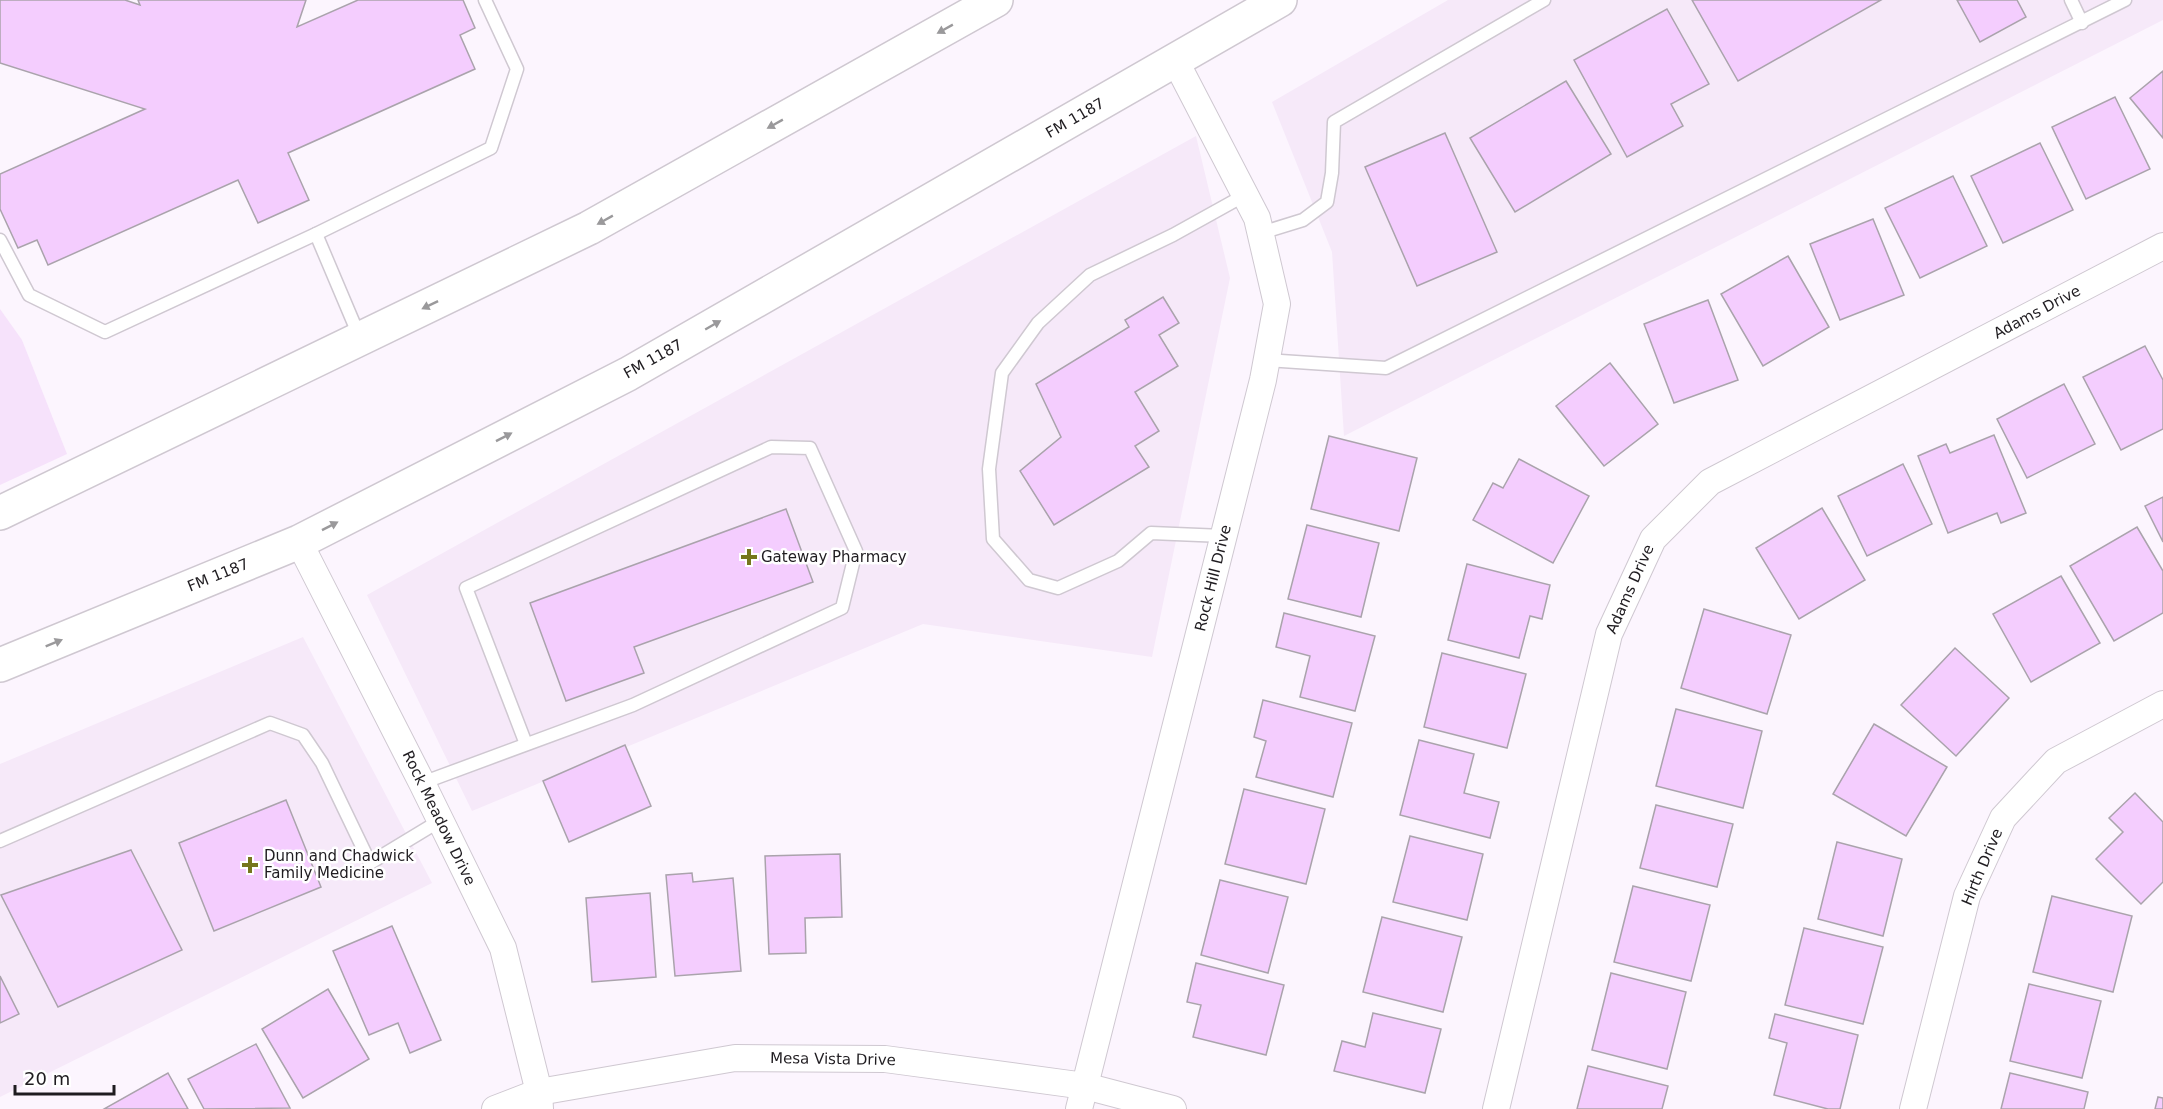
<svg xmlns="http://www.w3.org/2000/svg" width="2163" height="1109" font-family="'DejaVu Sans',sans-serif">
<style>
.built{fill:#f6e9f9}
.green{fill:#f6e2fb}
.building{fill:#f4cdfe;stroke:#aaa3ac;stroke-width:1.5}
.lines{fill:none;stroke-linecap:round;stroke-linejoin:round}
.service-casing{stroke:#cfc8d1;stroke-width:15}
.minor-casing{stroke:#cfc8d1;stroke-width:28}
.secondary-casing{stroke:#cfc8d1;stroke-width:36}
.service{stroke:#fff;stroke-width:12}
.minor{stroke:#fff;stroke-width:26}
.secondary{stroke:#fff;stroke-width:33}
.oneway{fill:#9a999b}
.poi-dot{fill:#76761c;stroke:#fff;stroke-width:2}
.labels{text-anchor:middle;stroke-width:5;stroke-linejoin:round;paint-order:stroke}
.street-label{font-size:15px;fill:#1f1c20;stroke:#fff}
.poi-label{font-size:15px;fill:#1f1c20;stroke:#fff;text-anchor:start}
</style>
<rect width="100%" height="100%" fill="#fcf5fe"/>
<g class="built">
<polygon points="1448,0 2163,0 2163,20 1344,436 1332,252 1272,102"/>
<polygon points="1196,136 1230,278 1152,657 923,624 472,811 367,595"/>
<polygon points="303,637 432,883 0,1097 0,764"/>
</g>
<polygon class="green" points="0,309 22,340 67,454 0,485"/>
<g class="building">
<polygon points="0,0 125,0 140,5 138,0 306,0 297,27 358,0 463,0 475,28 460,35 475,69 288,153 309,200 258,223 238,180 48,265 37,240 18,248 0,209 0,174 145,109 0,63"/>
<polygon points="1692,0 1881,0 1738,81"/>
<polygon points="1957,0 2017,0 2026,17 1980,42"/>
<polygon points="1667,9 1709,84 1671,104 1683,126 1627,157 1574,60"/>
<polygon points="2163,71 2163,138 2130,98"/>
<polygon points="1566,81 1611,154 1515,212 1470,138"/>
<polygon points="2115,97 2150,169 2086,199 2052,127"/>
<polygon points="1445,133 1497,252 1417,286 1365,167"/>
<polygon points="2040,143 2073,210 2003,243 1971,176"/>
<polygon points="1953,176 1987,246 1920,278 1885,208"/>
<polygon points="1873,219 1904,295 1840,320 1810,244"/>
<polygon points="1788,256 1829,327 1763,366 1721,294"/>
<polygon points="1163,297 1179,323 1159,335 1178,366 1135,392 1159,431 1135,446 1149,467 1054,525 1020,471 1061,437 1036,384 1129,327 1125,320"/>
<polygon points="1708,300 1738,380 1674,403 1644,324"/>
<polygon points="2145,346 2163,380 2163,429 2121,450 2083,377"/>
<polygon points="1610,363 1658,424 1604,466 1556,406"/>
<polygon points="2064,384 2095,444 2027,478 1997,419"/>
<polygon points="1994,435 2026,513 2001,523 1997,513 1948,533 1918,456 1946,444 1950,453"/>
<polygon points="1329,436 1417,458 1399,531 1311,509"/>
<polygon points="1519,459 1589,496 1553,563 1473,520 1493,483 1503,488"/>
<polygon points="1903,464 1932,524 1867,556 1838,496"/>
<polygon points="2163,497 2163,542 2145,506"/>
<polygon points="1822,508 1865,580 1799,619 1756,548"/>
<polygon points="786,509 813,582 634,647 644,673 566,701 530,603"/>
<polygon points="1307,525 1379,543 1361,617 1288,599"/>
<polygon points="2137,527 2163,571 2163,613 2114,641 2070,566"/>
<polygon points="1467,564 1550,585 1542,619 1530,616 1519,658 1448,640"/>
<polygon points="2061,576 2100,643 2031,682 1993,614"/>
<polygon points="1704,609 1791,635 1767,714 1681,688"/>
<polygon points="1284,613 1375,636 1355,711 1300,697 1310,656 1276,647"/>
<polygon points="1955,648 2009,698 1956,756 1901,705"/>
<polygon points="1442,653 1526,674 1507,748 1424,727"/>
<polygon points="1263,700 1352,723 1333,797 1256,777 1266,741 1254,737"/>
<polygon points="1676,709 1762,731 1743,808 1656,786"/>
<polygon points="1874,724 1947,767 1906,836 1833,794"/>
<polygon points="1419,740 1474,754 1464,793 1499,802 1490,838 1400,815"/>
<polygon points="625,745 651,806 569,842 543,781"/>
<polygon points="1244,789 1325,809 1306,884 1225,864"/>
<polygon points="2135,793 2163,822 2163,882 2141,904 2096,859 2123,832 2109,818"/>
<polygon points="286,800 321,887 214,931 179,843"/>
<polygon points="1656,805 1733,824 1717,887 1640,868"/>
<polygon points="1410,836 1483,854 1467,920 1393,902"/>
<polygon points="1837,842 1902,859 1883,936 1818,919"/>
<polygon points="131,850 182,950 58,1007 1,895"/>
<polygon points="840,854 842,917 805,918 806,953 769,954 765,856"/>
<polygon points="692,873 693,882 733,878 741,971 675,976 666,875"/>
<polygon points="1220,880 1288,897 1268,973 1201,955"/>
<polygon points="1633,886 1710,905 1691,981 1614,962"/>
<polygon points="650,893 656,977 592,982 586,898"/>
<polygon points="2052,896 2132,916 2113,992 2033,972"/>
<polygon points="1382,917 1462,937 1443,1012 1363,992"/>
<polygon points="392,926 441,1040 410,1053 398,1023 369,1035 333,951"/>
<polygon points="1804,928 1883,947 1863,1024 1785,1005"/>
<polygon points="1196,963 1284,985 1266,1055 1193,1037 1201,1005 1187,1002"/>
<polygon points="1611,973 1686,992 1667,1069 1592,1050"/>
<polygon points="0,976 19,1014 0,1023"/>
<polygon points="2029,984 2101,1001 2082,1078 2010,1061"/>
<polygon points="328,989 369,1059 303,1098 262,1029"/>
<polygon points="1373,1013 1441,1029 1425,1093 1334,1071 1342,1041 1365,1047"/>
<polygon points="1775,1014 1858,1035 1840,1109 1828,1109 1774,1095 1787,1043 1769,1038"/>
<polygon points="256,1044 290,1108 204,1109 188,1079"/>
<polygon points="1588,1066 1668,1086 1662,1109 1577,1109"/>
<polygon points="168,1073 188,1109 104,1109"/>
<polygon points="2010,1073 2088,1092 2084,1109 2001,1109"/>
<polygon points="2158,1097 2163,1098 2163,1109 2155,1109"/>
</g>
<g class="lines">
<defs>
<g id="service">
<polyline points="2071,0 2082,23"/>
<polyline points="1261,233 1303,220 1327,202 1332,173 1334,122 1544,0"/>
<polyline points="316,234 360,338"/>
<polyline points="0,240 29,295 105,332 316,234 491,148 517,69 485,0"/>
<polyline points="1266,360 1386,368 2125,0"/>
<polyline points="1223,536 1151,533 1118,561 1058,588 1029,580 993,539 989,469 1002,373 1038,323 1090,275 1173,235 1245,195"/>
<polyline points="422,783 633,705 842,608 856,551 810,448 771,447 466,588 526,744"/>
<polyline points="0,841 270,723 303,735 322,763 370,863 441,820"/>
</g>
<g id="minor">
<polyline points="299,542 422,783 503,948 539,1092 540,1109"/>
<polyline points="495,1109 539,1092 735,1058 885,1059 1085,1086 1173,1109"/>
<polyline points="1079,1109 1263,380 1277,304 1257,218 1175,60"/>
<polyline points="1496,1109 1609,634 1653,539 1710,482 2163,246"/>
<polyline points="1913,1109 1967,896 2003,818 2056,761 2163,704"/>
</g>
<g id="secondary">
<polyline points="0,513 589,228 996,0"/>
<polyline points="0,665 299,542 628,374 1280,0"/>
</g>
</defs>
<use href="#service" class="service-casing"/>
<use href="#minor" class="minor-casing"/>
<use href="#secondary" class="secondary-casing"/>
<use href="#service" class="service"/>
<use href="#minor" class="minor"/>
<use href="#secondary" class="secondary"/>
</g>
<defs><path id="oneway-solid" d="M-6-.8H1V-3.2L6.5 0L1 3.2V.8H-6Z" transform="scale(1.5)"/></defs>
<g class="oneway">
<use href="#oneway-solid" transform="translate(945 29) rotate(151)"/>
<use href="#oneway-solid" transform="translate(775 124) rotate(151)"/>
<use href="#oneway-solid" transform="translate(605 220) rotate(151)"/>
<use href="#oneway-solid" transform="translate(430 305) rotate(154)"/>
<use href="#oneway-solid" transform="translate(713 325) rotate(-30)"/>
<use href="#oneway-solid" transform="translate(504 437) rotate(-27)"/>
<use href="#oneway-solid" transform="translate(330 526) rotate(-27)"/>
<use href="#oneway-solid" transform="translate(54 643) rotate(-22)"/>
</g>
<g class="poi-dot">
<path d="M746 548h6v6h6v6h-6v6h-6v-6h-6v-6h6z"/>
<path d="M247 856h6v6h6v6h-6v6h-6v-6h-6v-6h6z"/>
</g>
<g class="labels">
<g class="street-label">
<text transform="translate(1075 118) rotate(-30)" y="5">FM 1187</text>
<text transform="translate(2037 312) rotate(-28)" y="5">Adams Drive</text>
<text transform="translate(653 359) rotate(-29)" y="5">FM 1187</text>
<text transform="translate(218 575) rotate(-22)" y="5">FM 1187</text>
<text transform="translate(1213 578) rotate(-76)" y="5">Rock Hill Drive</text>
<text transform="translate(1630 589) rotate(-66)" y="5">Adams Drive</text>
<text transform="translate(439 818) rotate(64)" y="5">Rock Meadow Drive</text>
<text transform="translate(1982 867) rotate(-67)" y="5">Hirth Drive</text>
<text transform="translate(833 1059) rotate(1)" y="5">Mesa Vista Drive</text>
</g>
<g class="poi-label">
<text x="761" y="562">Gateway Pharmacy</text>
<text x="264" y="861">Dunn and Chadwick<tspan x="264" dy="17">Family Medicine</tspan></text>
</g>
</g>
<path d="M15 1085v9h99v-9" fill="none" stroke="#1f1c20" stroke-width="3"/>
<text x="24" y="1085" font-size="18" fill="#1f1c20" stroke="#ffffff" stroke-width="4.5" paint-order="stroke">20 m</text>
</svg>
